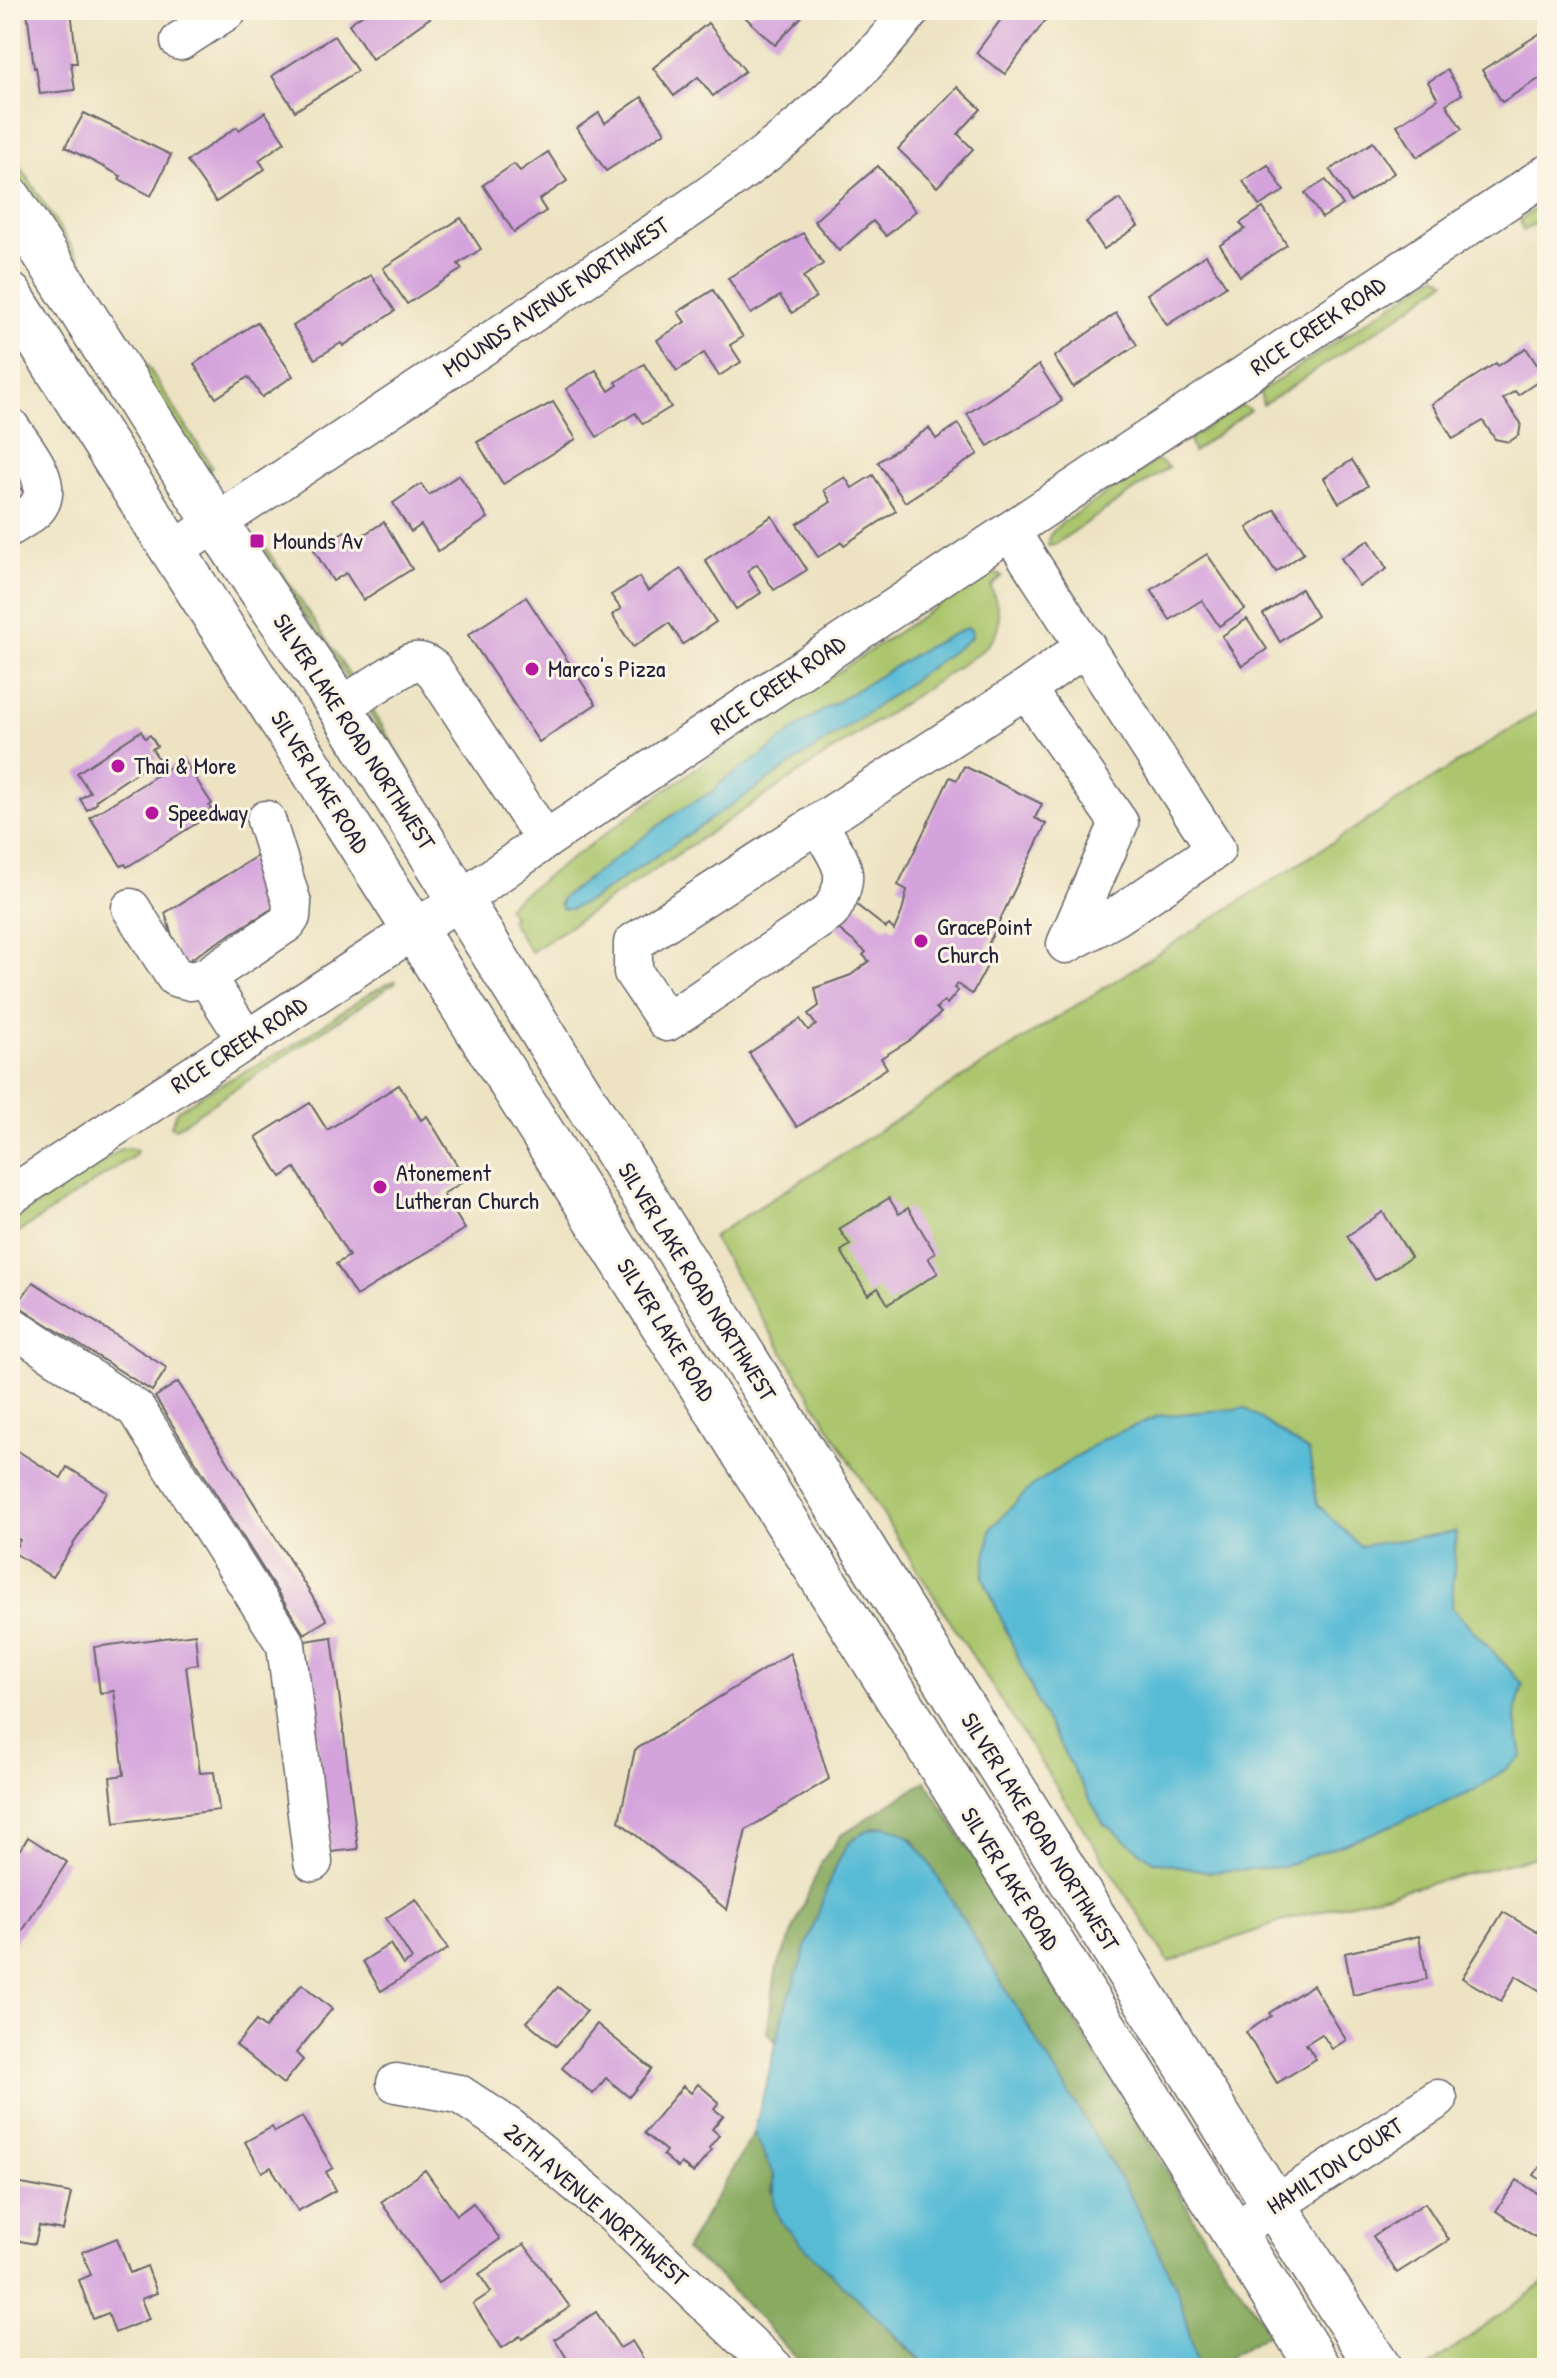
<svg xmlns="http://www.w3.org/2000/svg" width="1557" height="2378" font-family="'Patrick Hand',sans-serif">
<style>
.green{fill:#abc66d;stroke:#667454;stroke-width:2;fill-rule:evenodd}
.forest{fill:#88ab60;stroke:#55664e;stroke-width:2}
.water{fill:#58bbd6;stroke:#3d6e88;stroke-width:2}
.building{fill:#d4a3dc}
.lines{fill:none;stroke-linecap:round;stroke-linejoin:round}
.minor-casing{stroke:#69666b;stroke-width:41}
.major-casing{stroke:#69666b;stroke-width:47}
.minor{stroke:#fff;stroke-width:38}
.major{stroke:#fff;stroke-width:44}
.poi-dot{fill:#b5179e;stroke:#fcf5e5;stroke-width:3}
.labels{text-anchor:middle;stroke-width:6;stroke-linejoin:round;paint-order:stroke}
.street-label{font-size:24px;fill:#22223b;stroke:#fcf5e5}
.poi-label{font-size:24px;fill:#22223b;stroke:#fcf5e5;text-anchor:start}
</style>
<rect width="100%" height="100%" fill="#fcf5e5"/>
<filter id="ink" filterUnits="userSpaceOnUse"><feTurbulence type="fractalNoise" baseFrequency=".0125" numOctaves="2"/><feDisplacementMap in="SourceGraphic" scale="16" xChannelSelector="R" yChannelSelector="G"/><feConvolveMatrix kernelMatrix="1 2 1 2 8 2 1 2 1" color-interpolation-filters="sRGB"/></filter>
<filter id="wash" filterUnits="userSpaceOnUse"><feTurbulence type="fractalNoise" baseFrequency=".006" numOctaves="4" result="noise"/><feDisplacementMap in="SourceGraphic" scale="32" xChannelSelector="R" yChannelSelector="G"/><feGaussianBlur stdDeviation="1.8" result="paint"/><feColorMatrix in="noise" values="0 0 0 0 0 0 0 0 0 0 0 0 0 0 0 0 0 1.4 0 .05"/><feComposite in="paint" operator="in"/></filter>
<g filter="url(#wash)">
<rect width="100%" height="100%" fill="#ede3c3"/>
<g class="green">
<polygon points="10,150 212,467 208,471 197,458 10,163"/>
<polygon points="1547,201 1547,216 1523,231 1520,219"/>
<polygon points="1437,275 1446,281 1403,313 1263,405 1260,392"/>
<polygon points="1241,405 1250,410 1193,452 1189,439"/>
<polygon points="1157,460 1169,467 1055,544 1048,546 1050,535 1058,526"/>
<polygon points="259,539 261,541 353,680 348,680 255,542"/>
<path d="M993,573l9,3 -11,10c9,30 15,44 -12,67l-448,299 -21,-32 3,-4 -6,-9 10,-9 197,-143 265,-177zM972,636l-102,75 -143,96 -168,98 2,-6 116,-87 36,-21 12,-12 38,-24 41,-33 123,-75z"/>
<polygon points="1547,706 1547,1854 1292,1918 1169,1962 914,1565 712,1237"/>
<polygon points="372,709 447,834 444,837 369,712"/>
<polygon points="395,980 396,982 176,1128 171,1126 177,1111 208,1091 287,1049 370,993"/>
<polygon points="128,1148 137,1150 135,1155 10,1238 10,1222 121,1149"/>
<polygon points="1547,2281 1547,2368 1427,2368"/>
</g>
<g class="forest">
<path d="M926,1781l235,380 43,76 66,95 -58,36h-14l-20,-77 -49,-98 -216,-354c-33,-15 -36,-18 -66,6l-61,160 -10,37 -9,-9 9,-62 46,-110 20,-27z"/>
<polygon points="754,2133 774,2174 772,2192 898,2340 930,2368 806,2368 715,2272 685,2250"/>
</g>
<g class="water">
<polygon points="966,628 971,629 972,636 967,641 870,711 593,899 571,909 562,909 561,899 677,812 713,791 725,779 763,755 804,722 927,647"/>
<polygon points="1245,1408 1309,1452 1317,1504 1360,1546 1456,1532 1452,1608 1523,1684 1515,1713 1522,1757 1476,1790 1378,1831 1281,1867 1211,1872 1153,1861 1103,1823 1043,1715 983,1577 991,1528 1032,1486 1103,1439 1158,1416"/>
<path d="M884,1826c23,4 31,16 44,35l201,332 49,98 20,77h-268l-109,-104 -40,-42 -7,-17v-31l-20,-41 32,-128 46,-131 15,-29 18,-14z"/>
</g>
<g id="blocks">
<g class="building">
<polygon points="27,10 71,10 77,63 71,63 75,90 40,94 36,67 34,68"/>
<polygon points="369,10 441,10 372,59 349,24"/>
<polygon points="754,10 808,10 775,45 746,18"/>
<polygon points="1008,10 1039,10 1048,17 1005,74 976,53"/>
<polygon points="708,23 745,71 713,96 698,77 674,96 653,68"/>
<polygon points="1547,29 1547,74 1502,102 1482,70"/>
<polygon points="334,36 357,71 295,111 272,76"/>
<polygon points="1447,70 1462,94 1446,104 1462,129 1417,157 1397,125 1438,99 1428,82"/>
<polygon points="957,87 981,109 958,134 973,149 937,187 898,149"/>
<polygon points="642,97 665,132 606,171 577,128 599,113 605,123"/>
<polygon points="265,112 285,142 259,160 265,169 216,202 187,161 237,127 239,130"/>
<polygon points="84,113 171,155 151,196 119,179 121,176 65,147"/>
<polygon points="1373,142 1394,173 1351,202 1330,170"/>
<polygon points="548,152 567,181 539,200 546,211 514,232 483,185 514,164 520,171"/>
<polygon points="1268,165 1284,191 1259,206 1243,181"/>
<polygon points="878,166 916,211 886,236 873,221 839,251 814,221"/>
<polygon points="1326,180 1343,205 1322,218 1305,193"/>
<polygon points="1120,199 1138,226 1104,249 1086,222"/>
<polygon points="1263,208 1287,245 1240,276 1220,245 1245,229 1240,223"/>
<polygon points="461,218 481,249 458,264 462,269 407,304 383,268"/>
<polygon points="803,233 823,264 803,277 816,297 792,313 780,296 751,314 728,278"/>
<polygon points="1206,255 1226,286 1167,325 1147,294"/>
<polygon points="371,275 395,311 343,346 341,343 315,359 293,326"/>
<polygon points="713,290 743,337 730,345 741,362 719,376 704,353 677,371 657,340 685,322 678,312"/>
<polygon points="1116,313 1137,345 1073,387 1054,357"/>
<polygon points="257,322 293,376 262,397 248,377 216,398 194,364"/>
<polygon points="1526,348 1545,377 1518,395 1515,391 1503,399 1521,423 1519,435 1509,442 1495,439 1483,421 1453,439 1432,404 1496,363 1498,366"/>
<polygon points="644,364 671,407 643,424 635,413 597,437 566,389 596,370 609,391 618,385 616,382"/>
<polygon points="1039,365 1062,401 988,446 967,414"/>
<polygon points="553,402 576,439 503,484 477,442"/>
<polygon points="958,424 978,454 905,502 878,462 929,428 936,439"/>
<polygon points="1352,460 1368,486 1339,503 1324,478"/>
<polygon points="10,472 28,499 10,511"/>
<polygon points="459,475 488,518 438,551 421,525 411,532 393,503 421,484 429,495"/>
<polygon points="873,475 896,511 844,545 842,542 818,557 797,524 831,502 824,490 845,477 852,488"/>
<polygon points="1275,509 1304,553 1276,572 1247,528"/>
<polygon points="772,516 807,570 774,590 757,564 747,571 761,593 736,609 705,560"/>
<polygon points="384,522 412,569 363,600 346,573 333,581 314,550 345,531 352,542"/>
<polygon points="1369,540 1387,569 1359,586 1341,558"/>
<polygon points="1207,554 1245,609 1219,626 1202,600 1170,620 1151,590"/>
<polygon points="681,569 716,622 683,644 669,623 633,647 612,615 621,609 611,595 639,577 648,591"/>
<polygon points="1301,589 1317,616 1280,642 1263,614"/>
<polygon points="526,597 596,704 539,742 468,635"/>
<polygon points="1247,619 1267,649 1242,666 1222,636"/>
<polygon points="141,731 145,738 150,735 157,746 152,749 158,758 96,800 97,803 87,810 80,799 90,792 77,773"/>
<polygon points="183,759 212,804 209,806 211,809 208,811 210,815 127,867 125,864 121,866 90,817"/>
<polygon points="964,766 1042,804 1035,818 1046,824 984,953 992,957 972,994 957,984 954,988 958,991 947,1004 944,1001 936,1008 941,1013 912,1039 881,1058 887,1068 797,1127 749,1053 800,1019 808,1030 816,1025 808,1014 819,1006 815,988 851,975 869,961 863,955 866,952 836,927 854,903 886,928 889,925 894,930 902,912 907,890 898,885 950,777 957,780"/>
<polygon points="265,851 281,903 181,965 165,913"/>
<polygon points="399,1085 421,1120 427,1116 466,1180 443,1194 465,1229 356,1296 336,1264 349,1256 295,1168 281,1177 256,1137 310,1103 327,1130"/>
<polygon points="889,1198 899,1214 908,1208 935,1253 928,1258 938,1273 888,1304 878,1288 868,1295 841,1251 850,1245 839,1229"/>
<polygon points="1383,1212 1411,1257 1375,1280 1347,1236"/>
<polygon points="33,1282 167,1368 152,1391 17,1305"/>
<polygon points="178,1382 327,1620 304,1634 155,1397"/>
<polygon points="10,1446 61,1478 67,1467 107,1492 52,1577 13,1552 20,1540 10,1534"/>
<polygon points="195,1634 198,1664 186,1666 200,1773 214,1772 219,1810 115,1823 110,1777 124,1775 114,1691 100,1693 94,1647"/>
<polygon points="332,1637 358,1849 331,1852 305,1641"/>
<polygon points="790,1653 829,1779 746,1830 727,1910 619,1821 635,1750"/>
<polygon points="28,1837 67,1862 12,1947 10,1842 21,1849"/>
<polygon points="416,1899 448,1949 381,1991 363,1961 390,1944 403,1965 412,1959 386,1918"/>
<polygon points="1503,1912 1537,1932 1543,1921 1547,1924 1547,1995 1516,1976 1501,2001 1462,1978"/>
<polygon points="1419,1936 1427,1979 1353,1995 1345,1953"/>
<polygon points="302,1984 332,2009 296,2053 303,2060 283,2084 236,2045 256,2021 265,2028"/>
<polygon points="1313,1985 1346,2040 1332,2049 1322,2034 1306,2044 1316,2059 1277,2083 1246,2032 1271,2016 1269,2013"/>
<polygon points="558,1987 587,2011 556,2046 527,2022"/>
<polygon points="597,2024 652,2069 629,2097 606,2078 593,2094 562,2068"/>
<polygon points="698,2084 719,2102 714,2109 723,2116 712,2129 719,2135 709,2148 712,2150 693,2173 681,2163 678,2168 663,2155 666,2151 644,2133 683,2086 691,2093"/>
<polygon points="302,2117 333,2168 326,2172 336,2190 298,2211 271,2167 262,2172 245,2142 272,2127 275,2132"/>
<polygon points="1547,2157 1547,2243 1546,2244 1496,2211 1517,2180 1537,2193 1544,2182 1534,2175"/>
<polygon points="425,2170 457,2215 473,2203 500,2239 438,2283 381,2202"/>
<polygon points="10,2182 71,2193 63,2230 39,2226 35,2244 10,2239"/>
<polygon points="1425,2203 1449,2240 1397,2273 1373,2236"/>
<polygon points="117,2238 130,2273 147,2266 157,2293 141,2299 149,2319 115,2333 108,2313 93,2319 79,2280 91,2275 82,2252"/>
<polygon points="524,2244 570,2307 522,2339 520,2336 502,2348 473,2304 491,2292 479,2274"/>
<polygon points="596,2312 620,2348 632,2341 649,2368 560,2368 569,2362 555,2339"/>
</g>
</g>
</g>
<g filter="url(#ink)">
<use href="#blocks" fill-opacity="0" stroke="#69666b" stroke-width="2"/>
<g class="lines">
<defs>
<g id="minor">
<polyline points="180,41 228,10"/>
<path d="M10,427c13,20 47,56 27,81 -7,8 -18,13 -27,19"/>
<path d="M173,551c127,-82 252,-166 378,-250 129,-86 265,-166 360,-291"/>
<polyline points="1026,689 1086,646"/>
<path d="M340,707l70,-44c10,-3 15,0 23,6l112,171"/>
<path d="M818,824c21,37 38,48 12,88l-163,110 -34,-50v-29l393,-254 93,134 -53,121 51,-28 99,-67 -206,-318"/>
<polyline points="131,908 175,977 191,981 206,977 247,1041"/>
<polyline points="206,977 287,923 291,917 292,903 266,820"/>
<polyline points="10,1196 482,885 545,840 1547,174"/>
<polyline points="10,1325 136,1409 286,1645 313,1862"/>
<polyline points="396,2083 459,2094 509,2127 612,2213 774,2368"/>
<polyline points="1232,2233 1438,2099"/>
</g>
<g id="major">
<polyline points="10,199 216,523 340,707 863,1548 1274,2205 1379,2368"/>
<polyline points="10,295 414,929 1319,2368"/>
</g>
</defs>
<use href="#minor" class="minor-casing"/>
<use href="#major" class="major-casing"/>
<use href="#minor" class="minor"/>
<use href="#major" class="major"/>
</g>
</g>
<g class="poi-dot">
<rect x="249" y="533" width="16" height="16" rx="4"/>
<circle cx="532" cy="669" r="8"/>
<circle cx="118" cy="766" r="8"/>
<circle cx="152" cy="813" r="8"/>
<circle cx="921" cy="941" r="8"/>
<circle cx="380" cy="1187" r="8"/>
</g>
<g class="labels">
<g class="street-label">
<text transform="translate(556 297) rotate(-34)" y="8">MOUNDS AVENUE NORTHWEST</text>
<text transform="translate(1318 326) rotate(-34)" y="8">RICE CREEK ROAD</text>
<text transform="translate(778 685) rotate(-34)" y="8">RICE CREEK ROAD</text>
<text transform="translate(354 732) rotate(57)" y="8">SILVER LAKE ROAD NORTHWEST</text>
<text transform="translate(320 782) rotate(58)" y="8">SILVER LAKE ROAD</text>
<text transform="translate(239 1045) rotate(-33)" y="8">RICE CREEK ROAD</text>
<text transform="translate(697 1282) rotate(58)" y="8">SILVER LAKE ROAD NORTHWEST</text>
<text transform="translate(666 1330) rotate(58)" y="8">SILVER LAKE ROAD</text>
<text transform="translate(1040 1832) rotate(58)" y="8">SILVER LAKE ROAD NORTHWEST</text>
<text transform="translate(1010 1879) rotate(58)" y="8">SILVER LAKE ROAD</text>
<text transform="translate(1335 2166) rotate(-33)" y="8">HAMILTON COURT</text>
<text transform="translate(596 2205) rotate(41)" y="8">26TH AVENUE NORTHWEST</text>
</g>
<g class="poi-label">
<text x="273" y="549">Mounds Av</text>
<text x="548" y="677">Marco's Pizza</text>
<text x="134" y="774">Thai &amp; More</text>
<text x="168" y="821">Speedway</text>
<text x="937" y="935">GracePoint<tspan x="937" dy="28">Church</tspan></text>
<text x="396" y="1181">Atonement<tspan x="396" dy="28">Lutheran Church</tspan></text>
</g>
</g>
<rect width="1557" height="2378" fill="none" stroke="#fcf5e5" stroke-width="40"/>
</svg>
